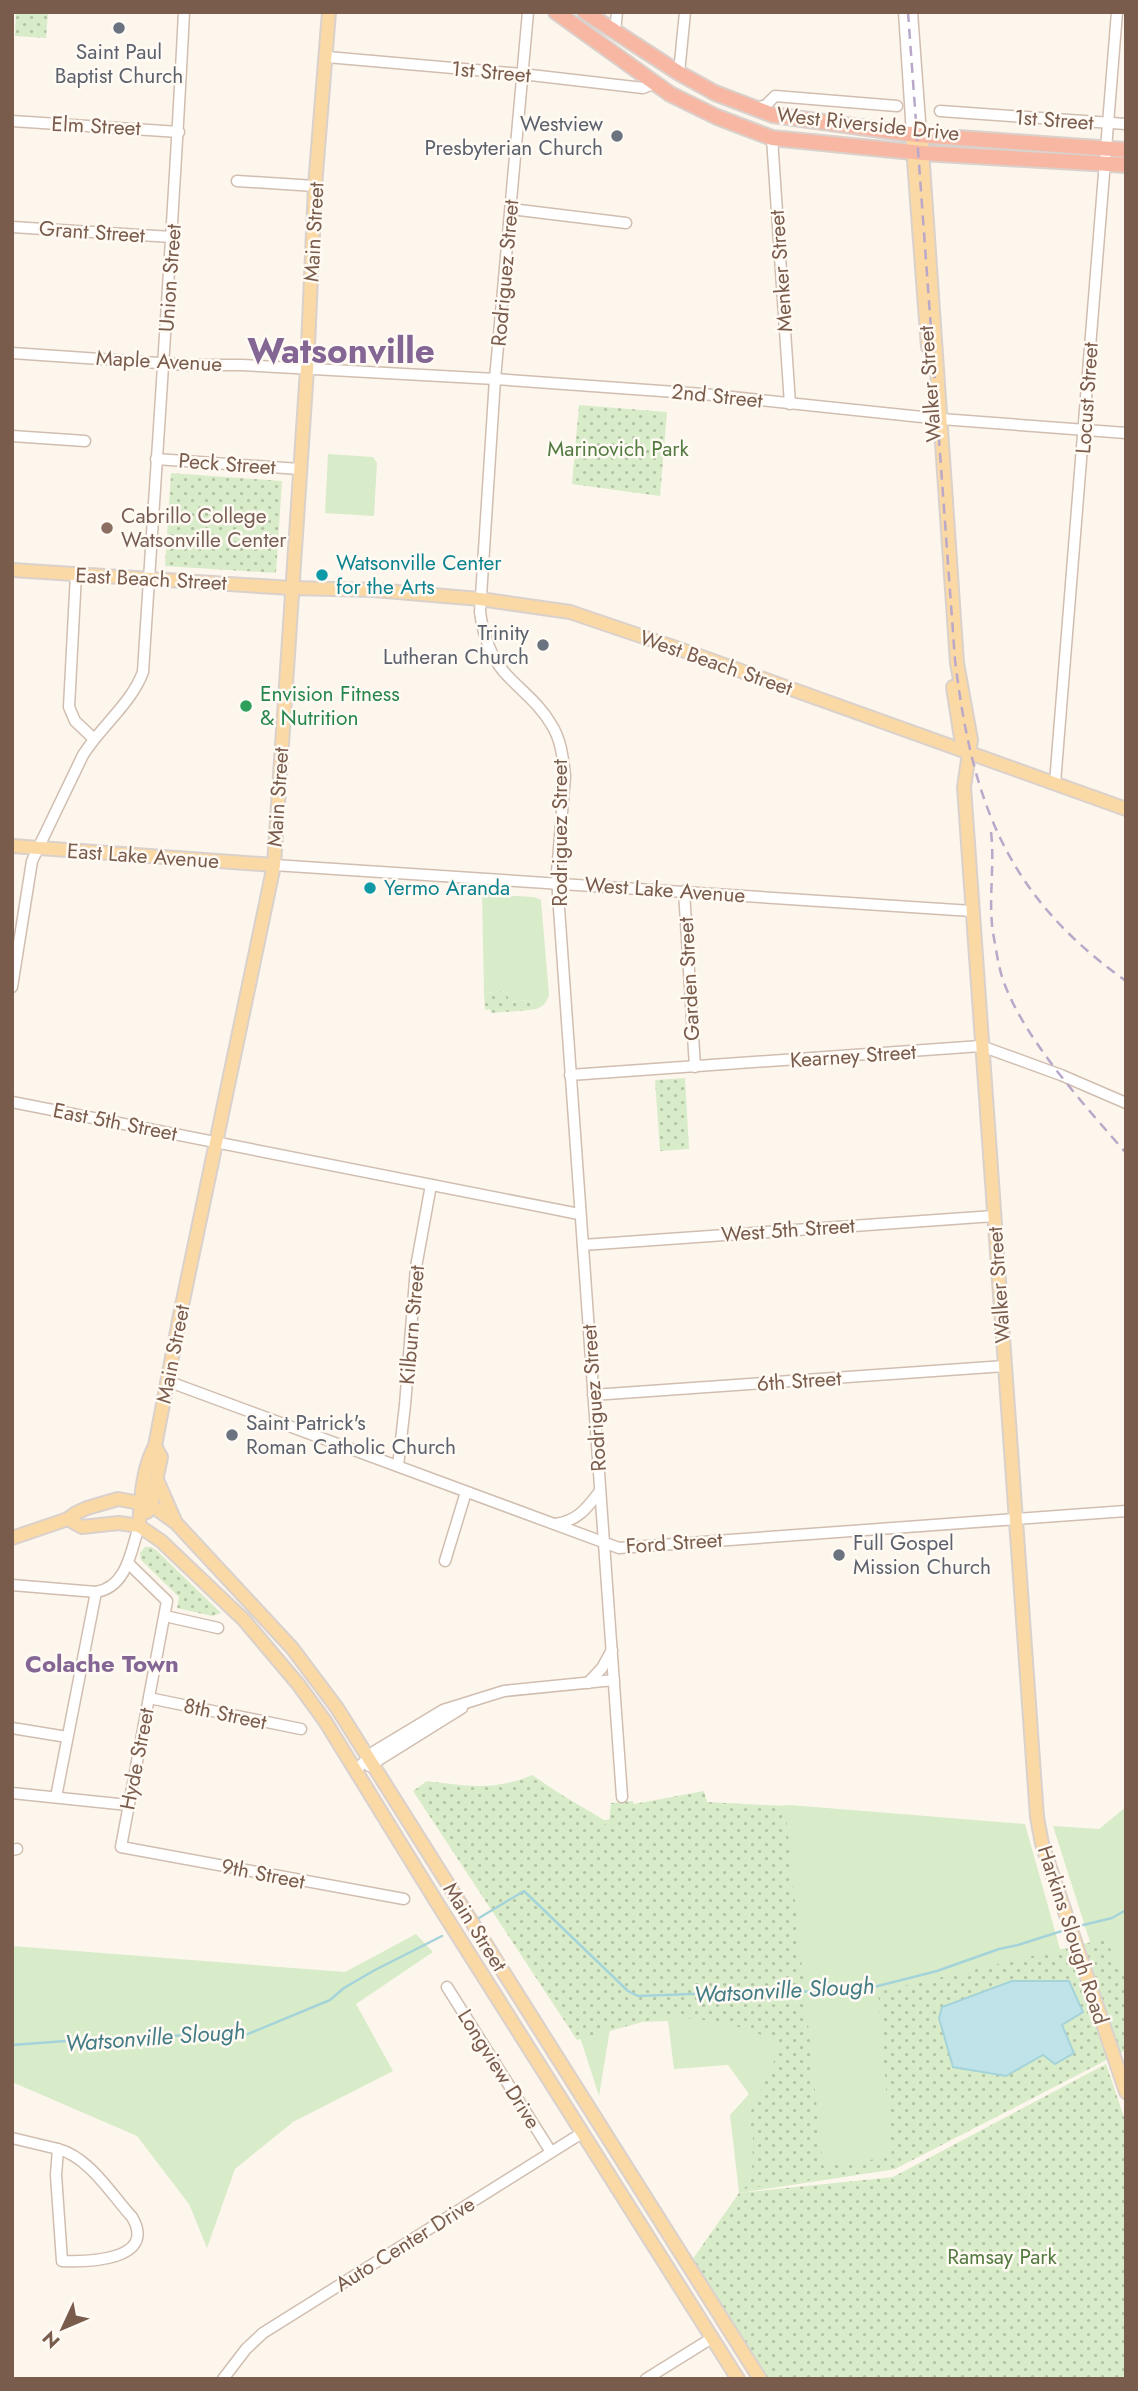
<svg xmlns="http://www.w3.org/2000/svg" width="1138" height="2391" font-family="Jost,sans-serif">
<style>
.grass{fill:#d8ecc9}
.park{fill:url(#park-dots)}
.water{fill:#bfe3e8;stroke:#a5d3da;stroke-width:2}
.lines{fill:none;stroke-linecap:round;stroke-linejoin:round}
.stream{stroke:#a5d3da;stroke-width:2.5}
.minor-casing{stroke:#d1beb0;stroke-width:13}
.major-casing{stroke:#dad1cd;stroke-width:16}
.highway-casing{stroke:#dad1cd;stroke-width:18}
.minor{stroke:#fff;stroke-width:10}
.major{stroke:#fbd9a5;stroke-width:12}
.highway{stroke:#f7b7a3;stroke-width:14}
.rail{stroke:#b9a8c9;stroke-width:2.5;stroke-dasharray:10 7;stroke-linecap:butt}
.worship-dot{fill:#6b7280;stroke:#fffaf3;stroke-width:2.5}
.education-dot{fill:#8d6e63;stroke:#fffaf3;stroke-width:2.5}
.culture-dot{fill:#0f9aa8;stroke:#fffaf3;stroke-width:2.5}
.leisure-dot{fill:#2e9e5b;stroke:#fffaf3;stroke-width:2.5}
.labels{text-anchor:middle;stroke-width:5;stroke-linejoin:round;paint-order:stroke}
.worship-label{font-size:21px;fill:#5b616d;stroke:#fffaf3;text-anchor:end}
.street-label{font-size:21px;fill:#7a5c4d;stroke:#fffaf3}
.park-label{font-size:21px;fill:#537a41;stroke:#fffaf3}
.education-label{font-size:21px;fill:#785e54;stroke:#fffaf3;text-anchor:start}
.culture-label{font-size:21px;fill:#0d838f;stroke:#fffaf3;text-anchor:start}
.leisure-label{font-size:21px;fill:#27864d;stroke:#fffaf3;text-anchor:start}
.water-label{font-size:23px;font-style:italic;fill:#437c86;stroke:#fffaf3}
.quarter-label{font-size:24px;font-weight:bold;fill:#846695;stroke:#fffaf3}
.town-label{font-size:35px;font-weight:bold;fill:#846695;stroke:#fffaf3}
</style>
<defs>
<pattern id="park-dots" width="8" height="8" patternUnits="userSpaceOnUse" patternTransform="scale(1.75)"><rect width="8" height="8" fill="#d8ecc9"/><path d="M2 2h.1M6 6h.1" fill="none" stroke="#b4c2a5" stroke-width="1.8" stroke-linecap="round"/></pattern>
</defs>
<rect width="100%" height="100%" fill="#fdf6ec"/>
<g class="grass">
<polygon points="328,454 373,457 377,463 374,516 325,513"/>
<path d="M482,894l52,3 7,3 8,95c-3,10 -9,14 -19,15l2,-7 -3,-3 -20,2 -2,-11 -23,2z"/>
<polygon points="542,1783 604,1820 790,1805 1025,1824 1069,1981 890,2170 739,2193 730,2115 749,2094 728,2065 674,2069 668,2021 611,2023 599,2096 581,2040 468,1870"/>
<polygon points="1126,1807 1126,2022 1114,2017 1053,1826 1099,1829"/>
<polygon points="416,1934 433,1952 356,2004 393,2071 293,2122 235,2169 207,2248 189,2204 137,2136 12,2082 12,1946 345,1972"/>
</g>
<g class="park">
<polygon points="16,12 48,12 46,38 15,36"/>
<polygon points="579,405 667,412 660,496 572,484"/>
<polygon points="171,473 282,481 276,573 165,566"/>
<polygon points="507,991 509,1002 529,1000 532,1003 530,1010 491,1013 490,1009 485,1010 484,993"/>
<polygon points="685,1078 689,1149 660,1151 655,1080"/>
<polygon points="145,1547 151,1547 156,1550 221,1613 212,1616 177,1608 179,1597 141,1560 140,1553"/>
<path d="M532,1775l74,50 3,-2 2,-20 22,-2 1,3 70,-13 3,11 78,4 38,360 69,-9 -14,-165 227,-53 21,37v74l-231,119 -151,20 8,-12 1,-40 -5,-19 33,-72 -24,-13 -34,-11 -59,-6 -87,24 -164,-249 14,-10c38,5 69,10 105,-6z"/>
<polygon points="1106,2064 1126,2123 1126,2379 763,2379 690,2263 739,2193 893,2177"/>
</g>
<polygon class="water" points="1012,1981 1069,1981 1083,2012 1062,2025 1074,2053 1055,2064 1043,2055 1006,2076 953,2067 939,2018 942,2007"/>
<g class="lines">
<g class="stream">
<polyline points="479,1918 524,1891 628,1991 638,1996 771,1991 834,1992 870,1988 937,1971 999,1949 1018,1945 1065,1930"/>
<polyline points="1075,1927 1112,1918 1126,1910"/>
<polyline points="12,2045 120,2037 248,2034 330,2000 344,1988 373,1971 442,1936"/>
</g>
<defs>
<g id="minor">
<path d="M528,12l-33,367 -15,233c3,22 10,43 24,60 16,18 35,31 47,52 10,15 12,34 14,52l-8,96 1,22 64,903"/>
<polyline points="904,12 912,134"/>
<polyline points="912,12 921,135"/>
<polyline points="615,32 617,12"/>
<polyline points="327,57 522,74 643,88 653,84"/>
<polyline points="679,73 685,12"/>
<polyline points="753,109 766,105 775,96 897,106"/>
<polyline points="940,111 1126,124"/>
<polyline points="12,121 179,132"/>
<polyline points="772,138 790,404"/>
<polyline points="237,181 315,186"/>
<polyline points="511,209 626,223"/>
<polyline points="12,227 172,237"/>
<polyline points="12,353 188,365 242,365 495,379 703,394 941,419 1126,433"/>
<polyline points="12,436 85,441"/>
<polyline points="156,459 299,469"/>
<polyline points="76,574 69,707 75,721 94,739"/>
<polyline points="1055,783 1117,12"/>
<polyline points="274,865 972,911"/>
<polyline points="684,891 695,1067"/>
<path d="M12,987l20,-126 51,-106c18,-29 48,-51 60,-83 14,-220 30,-440 41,-660"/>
<polyline points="570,1075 981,1046 1061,1075 1126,1103"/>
<polyline points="12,1102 579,1214"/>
<polyline points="583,1245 994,1216"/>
<polyline points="167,1381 619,1548 1126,1511"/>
<polyline points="593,1395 1005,1366"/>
<polyline points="398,1466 405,1405 416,1267 431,1185"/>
<path d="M555,1524c23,-3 32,-16 45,-33"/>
<polyline points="445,1561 466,1492"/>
<polyline points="128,1563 167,1601 121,1847 404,1899"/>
<polyline points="12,1585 96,1592"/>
<polyline points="165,1616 218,1628"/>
<polyline points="588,1683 602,1668 612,1650"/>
<polyline points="149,1698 301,1729"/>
<polyline points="12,1728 67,1737"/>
<polyline points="369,1766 462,1708"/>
<polyline points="356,1770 375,1751 443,1710 504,1691 614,1680"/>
<polyline points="12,1793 128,1805"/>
<path d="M56,1797l40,-205c31,-5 35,-41 43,-66"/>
<polyline points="12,1850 17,1849"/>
<polyline points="447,1987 551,2152"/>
<polyline points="12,2138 58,2149"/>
<path d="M58,2149c31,8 53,45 74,68 26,44 -46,45 -70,44l-6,-86z"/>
<polyline points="223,2379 246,2349 263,2333 582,2133"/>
<polyline points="646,2379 712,2338"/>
</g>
<g id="major">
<polyline points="912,134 928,347"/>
<polyline points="921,135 957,663 971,740 964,787 1037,1817 1042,1844 1126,2092"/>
<polyline points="12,570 291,588 374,590 480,599 570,612 691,653 1126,809"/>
<polyline points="953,687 961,738 970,753"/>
<polyline points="12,846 274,865"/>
<polyline points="157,1480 175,1521"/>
<polyline points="147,1512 151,1505 161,1457 155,1446"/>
<polyline points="68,1519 82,1527 119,1523 139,1526 161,1541 244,1620 298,1684 325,1721 439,1906 738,2379"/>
<path d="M139,1526c2,-26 3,-57 16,-80l25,-131 94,-450 33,-496 8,-183 14,-174"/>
<polyline points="12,1538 68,1519 76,1513 87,1508 118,1499 151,1505 176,1523 292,1648 337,1708 760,2379"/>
</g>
<g id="highway">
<polyline points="556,12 670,94 717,117 772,138 923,153 1126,165"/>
<polyline points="585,12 679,73 715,93 773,115 917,135 1126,150"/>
</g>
</defs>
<use href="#minor" class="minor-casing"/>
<use href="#major" class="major-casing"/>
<use href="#highway" class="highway-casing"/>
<use href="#minor" class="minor"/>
<use href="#major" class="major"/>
<use href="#highway" class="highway"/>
<g class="rail">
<path d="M908,12l47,648c17,141 51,236 171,321"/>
<path d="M991,832c4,33 -3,67 2,101 3,15 5,32 10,47 21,59 82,126 123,173"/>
</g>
</g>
<g class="worship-dot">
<circle cx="119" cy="28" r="7"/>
<circle cx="617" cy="136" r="7"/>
<circle cx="543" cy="645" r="7"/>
<circle cx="232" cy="1435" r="7"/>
<circle cx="839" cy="1555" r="7"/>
</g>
<circle class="education-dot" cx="107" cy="528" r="7"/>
<g class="culture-dot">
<circle cx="322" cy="575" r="7"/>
<circle cx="370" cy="888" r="7"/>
</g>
<circle class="leisure-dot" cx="246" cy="706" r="7"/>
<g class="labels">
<g class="worship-label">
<text x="119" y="59" text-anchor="middle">Saint Paul<tspan x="119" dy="24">Baptist Church</tspan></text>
<text x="603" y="131">Westview<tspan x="603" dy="24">Presbyterian Church</tspan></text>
<text x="529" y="640">Trinity<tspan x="529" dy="24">Lutheran Church</tspan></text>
<text x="246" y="1430" text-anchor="start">Saint Patrick's<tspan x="246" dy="24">Roman Catholic Church</tspan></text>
<text x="853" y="1550" text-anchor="start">Full Gospel<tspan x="853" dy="24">Mission Church</tspan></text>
</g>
<g class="street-label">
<text transform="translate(491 72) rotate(5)" y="7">1st Street</text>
<text transform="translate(1054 120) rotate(4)" y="7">1st Street</text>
<text transform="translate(868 124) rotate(6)" y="7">West Riverside Drive</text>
<text transform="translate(96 126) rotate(3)" y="7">Elm Street</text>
<text transform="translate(92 232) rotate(4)" y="7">Grant Street</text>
<text transform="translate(314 232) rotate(-87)" y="7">Main Street</text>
<text transform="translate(781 271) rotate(-94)" y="7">Menker Street</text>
<text transform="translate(505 273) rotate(-85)" y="7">Rodriguez Street</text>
<text transform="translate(170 278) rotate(-86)" y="7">Union Street</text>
<text transform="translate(159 361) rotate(3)" y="7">Maple Avenue</text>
<text transform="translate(930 384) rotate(-94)" y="7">Walker Street</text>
<text transform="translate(717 396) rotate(6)" y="7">2nd Street</text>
<text transform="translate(1087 398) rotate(-86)" y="7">Locust Street</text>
<text transform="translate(227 464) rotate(4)" y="7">Peck Street</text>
<text transform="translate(151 579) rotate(3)" y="7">East Beach Street</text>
<text transform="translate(716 663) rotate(19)" y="7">West Beach Street</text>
<text transform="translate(278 797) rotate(-86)" y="7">Main Street</text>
<text transform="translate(560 833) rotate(-90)" y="7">Rodriguez Street</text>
<text transform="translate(143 856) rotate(4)" y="7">East Lake Avenue</text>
<text transform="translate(665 890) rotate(4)" y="7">West Lake Avenue</text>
<text transform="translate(689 979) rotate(-93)" y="7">Garden Street</text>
<text transform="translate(853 1056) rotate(-4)" y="7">Kearney Street</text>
<text transform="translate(115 1122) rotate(11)" y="7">East 5th Street</text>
<text transform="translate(788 1230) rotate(-4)" y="7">West 5th Street</text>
<text transform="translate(999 1285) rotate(-94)" y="7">Walker Street</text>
<text transform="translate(412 1325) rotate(-85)" y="7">Kilburn Street</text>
<text transform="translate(173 1354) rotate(-79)" y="7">Main Street</text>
<text transform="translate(799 1381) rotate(-4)" y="7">6th Street</text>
<text transform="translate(594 1398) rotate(-94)" y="7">Rodriguez Street</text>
<text transform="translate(674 1543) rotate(-4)" y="7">Ford Street</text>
<text transform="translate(225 1714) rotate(12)" y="7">8th Street</text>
<text transform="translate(137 1759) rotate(-79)" y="7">Hyde Street</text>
<text transform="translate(263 1874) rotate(11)" y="7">9th Street</text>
<text transform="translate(475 1927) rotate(58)" y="7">Main Street</text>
<text transform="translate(1073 1935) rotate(72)" y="7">Harkins Slough Road</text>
<text transform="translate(499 2069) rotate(58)" y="7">Longview Drive</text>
<text transform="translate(405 2244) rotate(-32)" y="7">Auto Center Drive</text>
</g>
<g class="park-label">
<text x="618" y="456">Marinovich Park</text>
<text x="1002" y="2264">Ramsay Park</text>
</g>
<g class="education-label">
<text x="121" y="523">Cabrillo College<tspan x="121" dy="24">Watsonville Center</tspan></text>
</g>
<g class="culture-label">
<text x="336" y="570">Watsonville Center<tspan x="336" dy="24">for the Arts</tspan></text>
<text x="384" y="895">Yermo Aranda</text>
</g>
<g class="leisure-label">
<text x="260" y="701">Envision Fitness<tspan x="260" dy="24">&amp; Nutrition</tspan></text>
</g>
<g class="water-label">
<text transform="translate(784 1990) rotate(-3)" y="8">Watsonville Slough</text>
<text transform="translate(155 2037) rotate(-4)" y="8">Watsonville Slough</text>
</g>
<g class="quarter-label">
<text x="102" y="1672">Colache Town</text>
</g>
<g class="town-label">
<text x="341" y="363">Watsonville</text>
</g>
</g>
<rect width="1138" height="2391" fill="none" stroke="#7a5c4d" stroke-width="28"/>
<g transform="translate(63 2328) rotate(226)" stroke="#fffaf3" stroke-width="5" paint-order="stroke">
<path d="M0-5L12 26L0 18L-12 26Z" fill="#7a5c4d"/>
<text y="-10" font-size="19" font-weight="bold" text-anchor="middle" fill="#7a5c4d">N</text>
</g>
</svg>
